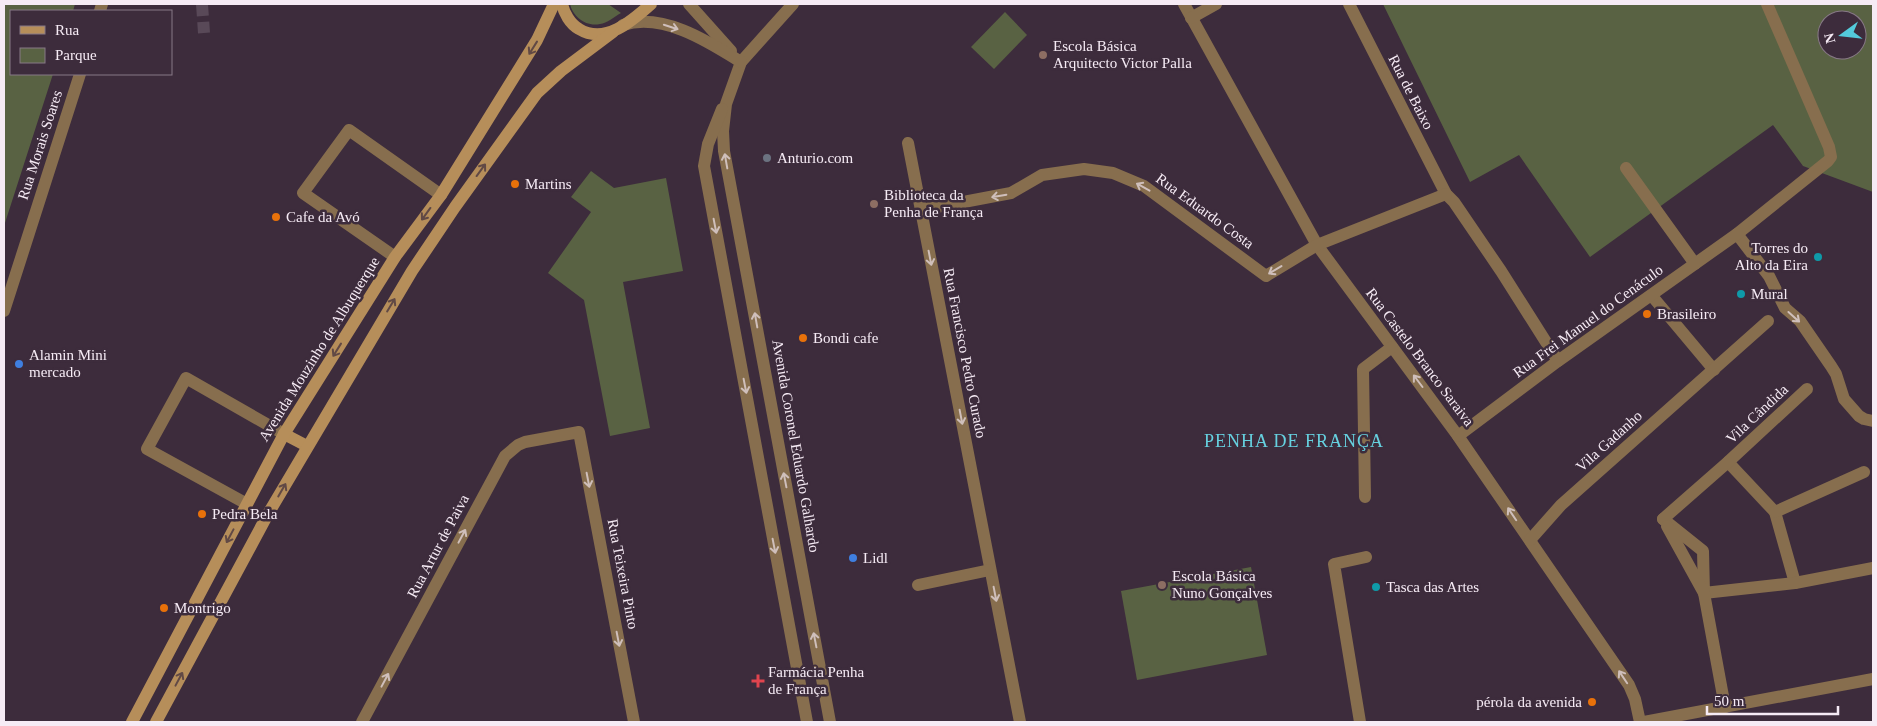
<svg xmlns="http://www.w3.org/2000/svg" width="1877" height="726" font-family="'Times New Roman',serif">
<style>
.green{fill:#596243;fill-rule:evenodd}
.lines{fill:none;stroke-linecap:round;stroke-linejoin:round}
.minor-tunnel{stroke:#594958;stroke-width:12;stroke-dasharray:12 6;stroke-linecap:butt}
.minor{stroke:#876e4e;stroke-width:12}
.tertiary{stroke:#876e4e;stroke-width:12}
.secondary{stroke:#b68e5a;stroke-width:12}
.oneway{stroke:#cfbfbb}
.oneway2{stroke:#614945}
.education-dot{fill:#8d6e63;stroke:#3d2c3c;stroke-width:2}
.worship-dot{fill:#6b7280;stroke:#3d2c3c;stroke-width:2}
.food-dot{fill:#e8710a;stroke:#3d2c3c;stroke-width:2}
.culture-dot{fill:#0f9aa8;stroke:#3d2c3c;stroke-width:2}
.shop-dot{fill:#3f7fe0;stroke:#3d2c3c;stroke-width:2}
.health-dot{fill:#e0444e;stroke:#3d2c3c;stroke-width:2}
.labels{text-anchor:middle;stroke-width:5;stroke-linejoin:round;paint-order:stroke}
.poi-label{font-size:15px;fill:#f6ebf5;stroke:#3d2c3c;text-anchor:start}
.street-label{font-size:15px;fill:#f6ebf5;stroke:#3d2c3c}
.quarter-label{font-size:18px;letter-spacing:1px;fill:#66d1e0;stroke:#3d2c3c}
</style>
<rect width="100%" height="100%" fill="#3d2c3c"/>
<g class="green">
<polygon points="4,4 75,4 73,11 11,11 11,74 53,74 4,226"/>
<path d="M570,4h38l13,9c-7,4 -14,10 -21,11 -14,3 -27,-7 -30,-20z"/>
<path d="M1383,4h490v188l-70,-26 -30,-41 -183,132 -71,-102 -49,27zM1827,20h30v30h-30z"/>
<polygon points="1005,12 1027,35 994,69 971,47"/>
<polygon points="591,171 614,188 666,178 683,271 623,282 650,428 610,436 584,300 548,273 591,212 571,197"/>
<polygon points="1251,567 1267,655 1137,680 1121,591"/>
</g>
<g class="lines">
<polyline class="minor-tunnel" points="202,4 204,33"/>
<g class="minor">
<polyline points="689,4 731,51"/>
<polyline points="793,4 741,62 726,104 723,131 724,151 830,722"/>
<polyline points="1184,4 1317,245 1458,436 1629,685 1635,699 1640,722"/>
<polyline points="1349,4 1446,194 1454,202 1501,271 1558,361"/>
<polyline points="1191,18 1216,4"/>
<path d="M623,25c40,-13 86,17 118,37"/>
<polyline points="722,109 708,144 704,166 807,722"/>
<polyline points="908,143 1020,722"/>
<polyline points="1626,168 1695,264"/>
<polyline points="921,210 1011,193 1042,175 1084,169 1113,173 1144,186 1266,276 1317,245 1446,194"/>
<polyline points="1737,234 1769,276 1785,308 1800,321 1831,366 1836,374 1844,399 1859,416 1864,419 1873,421"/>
<polyline points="395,257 303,193 349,130 441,195"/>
<polyline points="1652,296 1714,370"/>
<polyline points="1458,436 1558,361 1737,234 1828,161 1831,157 1829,147 1767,4"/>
<polyline points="1728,462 1775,512 1795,583"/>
<polyline points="1365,497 1363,369 1392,347"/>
<polyline points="247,504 147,449 186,378 284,434"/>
<polyline points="1775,512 1864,472"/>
<polyline points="1663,519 1703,551 1704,593 1795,583 1873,568"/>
<polyline points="1663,519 1728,462 1807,389"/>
<polyline points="1667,526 1704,593 1725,707"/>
<polyline points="1530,540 1561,505 1768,321"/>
<polyline points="918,585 990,570"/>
<polyline points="362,722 505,456 518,445 525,442 579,432 634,722"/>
<polyline points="1360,722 1334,564 1366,557"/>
</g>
<g class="tertiary">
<polyline points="100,11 102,4"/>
<polyline points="4,311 80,74"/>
<polyline points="1644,722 1873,679"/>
</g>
<g class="secondary">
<path d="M562,4c2,9 8,20 17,25 26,16 53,-8 72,-25"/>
<polyline points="284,434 307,446"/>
<polyline points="132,722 284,434 395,257 441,195 537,40 554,4"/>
<polyline points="156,722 268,514 412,271 455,207 537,93 561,71 613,32"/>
</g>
</g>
<defs><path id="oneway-shaft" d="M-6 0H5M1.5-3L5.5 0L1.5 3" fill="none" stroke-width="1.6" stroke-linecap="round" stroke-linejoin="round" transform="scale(1.25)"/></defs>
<g class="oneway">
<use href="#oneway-shaft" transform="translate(671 27) rotate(18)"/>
<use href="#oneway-shaft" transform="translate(726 161) rotate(-100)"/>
<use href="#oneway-shaft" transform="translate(1143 187) rotate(-151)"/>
<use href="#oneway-shaft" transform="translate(999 196) rotate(170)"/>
<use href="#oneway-shaft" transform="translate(715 226) rotate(79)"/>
<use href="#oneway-shaft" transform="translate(930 258) rotate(79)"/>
<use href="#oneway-shaft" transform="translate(1275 270) rotate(149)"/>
<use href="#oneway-shaft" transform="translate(1794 317) rotate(42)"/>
<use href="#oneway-shaft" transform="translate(756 320) rotate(-100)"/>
<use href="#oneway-shaft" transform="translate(1418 381) rotate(-127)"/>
<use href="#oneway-shaft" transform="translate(745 386) rotate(79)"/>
<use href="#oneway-shaft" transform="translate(961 417) rotate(79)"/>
<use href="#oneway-shaft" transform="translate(588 480) rotate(79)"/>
<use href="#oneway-shaft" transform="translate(785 480) rotate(-101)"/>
<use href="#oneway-shaft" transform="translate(1512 514) rotate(-124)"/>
<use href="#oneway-shaft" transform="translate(462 536) rotate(-62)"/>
<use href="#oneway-shaft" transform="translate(774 546) rotate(79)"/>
<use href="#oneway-shaft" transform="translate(995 594) rotate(79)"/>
<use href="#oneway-shaft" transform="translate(618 639) rotate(79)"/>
<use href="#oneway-shaft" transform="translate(815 640) rotate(-101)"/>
<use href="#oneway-shaft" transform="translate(1623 677) rotate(-124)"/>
<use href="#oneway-shaft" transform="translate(385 680) rotate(-62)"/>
</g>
<g class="oneway2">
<use href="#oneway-shaft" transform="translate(533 48) rotate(122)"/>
<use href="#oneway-shaft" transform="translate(481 170) rotate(-54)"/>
<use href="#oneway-shaft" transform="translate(426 214) rotate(126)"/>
<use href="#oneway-shaft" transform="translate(391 305) rotate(-59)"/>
<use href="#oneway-shaft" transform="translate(337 350) rotate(122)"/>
<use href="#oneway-shaft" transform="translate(282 490) rotate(-60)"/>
<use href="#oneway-shaft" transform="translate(230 536) rotate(118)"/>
<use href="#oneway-shaft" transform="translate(179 679) rotate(-62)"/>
</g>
<g class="education-dot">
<circle cx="1043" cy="55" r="5"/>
<circle cx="874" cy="204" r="5"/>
<circle cx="1162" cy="585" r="5"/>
</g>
<circle class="worship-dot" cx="767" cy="158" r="5"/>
<g class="food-dot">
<circle cx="515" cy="184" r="5"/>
<circle cx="276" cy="217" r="5"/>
<circle cx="1647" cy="314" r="5"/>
<circle cx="803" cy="338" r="5"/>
<circle cx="202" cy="514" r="5"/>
<circle cx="164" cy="608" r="5"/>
<circle cx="1592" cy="702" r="5"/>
</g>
<g class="culture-dot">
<circle cx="1818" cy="257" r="5"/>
<circle cx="1741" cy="294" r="5"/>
<circle cx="1376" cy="587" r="5"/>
</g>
<g class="shop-dot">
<circle cx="19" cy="364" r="5"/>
<circle cx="853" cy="558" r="5"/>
</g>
<path class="health-dot" d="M755.5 673.5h5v5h5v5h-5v5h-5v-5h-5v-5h5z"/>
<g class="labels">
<g class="poi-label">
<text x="1053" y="51">Escola Básica<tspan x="1053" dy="17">Arquitecto Victor Palla</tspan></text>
<text x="777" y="163">Anturio.com</text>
<text x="525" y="189">Martins</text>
<text x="884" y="200">Biblioteca da<tspan x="884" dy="17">Penha de França</tspan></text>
<text x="286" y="222">Cafe da Avó</text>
<text x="1808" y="253" text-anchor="end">Torres do<tspan x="1808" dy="17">Alto da Eira</tspan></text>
<text x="1751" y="299">Mural</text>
<text x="1657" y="319">Brasileiro</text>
<text x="813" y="343">Bondi cafe</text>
<text x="29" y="360">Alamin Mini<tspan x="29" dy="17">mercado</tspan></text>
<text x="212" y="519">Pedra Bela</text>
<text x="863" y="563">Lidl</text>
<text x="1172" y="581">Escola Básica<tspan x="1172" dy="17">Nuno Gonçalves</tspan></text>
<text x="1386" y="592">Tasca das Artes</text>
<text x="174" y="613">Montrigo</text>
<text x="768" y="677">Farmácia Penha<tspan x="768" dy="17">de França</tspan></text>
<text x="1582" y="707" text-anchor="end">pérola da avenida</text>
</g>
<g class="street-label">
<text transform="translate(1411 92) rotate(63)" y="5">Rua de Baixo</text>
<text transform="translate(40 145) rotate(-72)" y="5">Rua Morais Soares</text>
<text transform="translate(1205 211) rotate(36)" y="5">Rua Eduardo Costa</text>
<text transform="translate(1588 321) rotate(-36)" y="5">Rua Frei Manuel do Cenáculo</text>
<text transform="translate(319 349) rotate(-58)" y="5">Avenida Mouzinho de Albuquerque</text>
<text transform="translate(965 353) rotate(79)" y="5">Rua Francisco Pedro Curado</text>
<text transform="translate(1420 357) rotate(53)" y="5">Rua Castelo Branco Saraiva</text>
<text transform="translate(1757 414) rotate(-43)" y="5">Vila Cândida</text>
<text transform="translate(1609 441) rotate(-42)" y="5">Vila Gadanho</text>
<text transform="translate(796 446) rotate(80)" y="5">Avenida Coronel Eduardo Galhardo</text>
<text transform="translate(438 546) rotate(-62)" y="5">Rua Artur de Paiva</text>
<text transform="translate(623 574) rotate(79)" y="5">Rua Teixeira Pinto</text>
</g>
<g class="quarter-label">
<text x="1294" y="447">PENHA DE FRANÇA</text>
</g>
</g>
<rect width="1877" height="726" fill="none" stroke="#f6ebf5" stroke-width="10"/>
<rect x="10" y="10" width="162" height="65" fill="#3d2c3c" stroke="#877886"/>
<rect x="20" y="26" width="25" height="8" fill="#b68e5a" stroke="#877886"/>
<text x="55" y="35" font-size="15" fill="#f6ebf5">Rua</text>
<rect x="20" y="48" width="25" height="15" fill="#596243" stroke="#877886"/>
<text x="55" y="60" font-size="15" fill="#f6ebf5">Parque</text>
<g transform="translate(1842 35) rotate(255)"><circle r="24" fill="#3d2c3c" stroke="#877886"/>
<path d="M0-4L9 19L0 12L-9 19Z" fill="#53cbdb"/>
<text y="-8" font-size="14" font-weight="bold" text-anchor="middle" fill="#f6ebf5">N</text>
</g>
<path d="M1707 706v8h131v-8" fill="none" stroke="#f6ebf5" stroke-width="2.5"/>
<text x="1714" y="706" font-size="15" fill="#f6ebf5" stroke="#3d2c3c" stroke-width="4" paint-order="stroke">50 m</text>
</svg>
